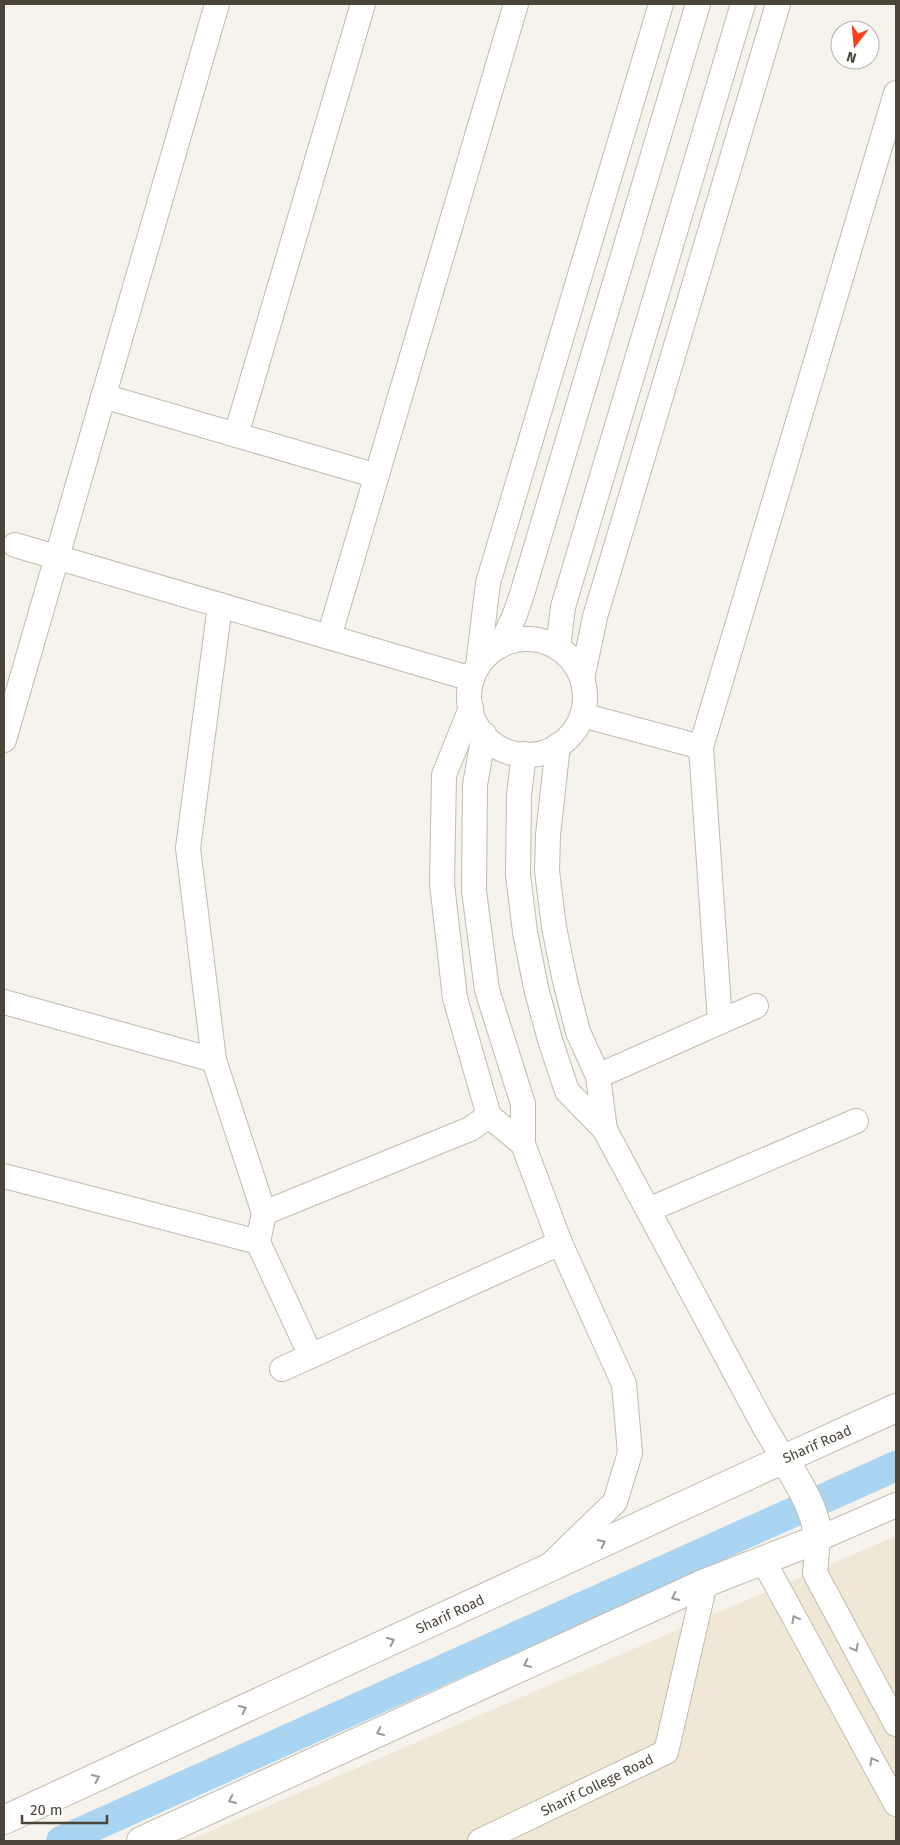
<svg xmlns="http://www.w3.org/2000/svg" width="900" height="1845" font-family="'Fira Sans',sans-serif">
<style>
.education{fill:#efe8d6}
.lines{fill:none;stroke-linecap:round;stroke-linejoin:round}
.canal{stroke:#a9d4f2;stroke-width:30}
.minor-casing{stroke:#c2bbae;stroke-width:26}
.tertiary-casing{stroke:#c2bbae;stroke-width:30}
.minor{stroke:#fff;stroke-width:24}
.tertiary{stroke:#fff;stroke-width:28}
.oneway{stroke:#9c9892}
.labels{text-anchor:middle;stroke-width:4.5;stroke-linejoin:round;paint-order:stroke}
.street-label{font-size:14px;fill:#4b4439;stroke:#fff}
</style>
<rect width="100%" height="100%" fill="#f6f3ec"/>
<polygon class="education" points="896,1536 896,1841 187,1841"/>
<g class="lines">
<polyline class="canal" points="61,1841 896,1466"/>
<defs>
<g id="minor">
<polyline points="103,396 377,476"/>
<polyline points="236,435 363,4"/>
<polyline points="15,545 472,679"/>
<polyline points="220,605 188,848 214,1060 264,1213 258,1242 311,1356"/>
<polyline points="329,637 516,4"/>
<circle cx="527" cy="697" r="58"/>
<polyline points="500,646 514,617 522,594 698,4"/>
<polyline points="558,648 563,607 743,4"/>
<polyline points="478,666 488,583 661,4"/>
<polyline points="582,679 595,617 778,4"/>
<polyline points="471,708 444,775 442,884 455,998 489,1116 523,1144"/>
<polyline points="582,715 701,747"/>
<polyline points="484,734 475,785 474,891 487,990 523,1104 523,1144 560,1243 624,1384 630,1453 615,1502 552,1563"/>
<polyline points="4,740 217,4"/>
<polyline points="558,745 548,835 547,871 554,927 565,981 578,1032 598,1076 605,1130"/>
<polyline points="524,754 519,795 518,875 525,932 536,988 550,1040 567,1091 605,1130 765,1428 784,1459"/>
<polyline points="4,1002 214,1060"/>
<polyline points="720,1022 701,747 896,93"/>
<polyline points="598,1076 756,1006"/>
<polyline points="4,1176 258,1242"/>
<polyline points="648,1210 856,1121"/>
<polyline points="264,1213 470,1129 489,1116"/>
<polyline points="282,1369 560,1243"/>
<polyline points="896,1505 818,1539 815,1573 896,1724"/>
<polyline points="763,1560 896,1804"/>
<polyline points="480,1841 666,1752 705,1583"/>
</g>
<g id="tertiary">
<polyline points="4,1820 784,1459 896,1408"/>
<path d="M141,1841l564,-258 113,-44c-1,-28 -20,-57 -34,-80"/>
</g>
</defs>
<use href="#minor" class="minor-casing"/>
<use href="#tertiary" class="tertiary-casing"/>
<use href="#minor" class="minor"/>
<use href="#tertiary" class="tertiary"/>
</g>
<defs><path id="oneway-chevron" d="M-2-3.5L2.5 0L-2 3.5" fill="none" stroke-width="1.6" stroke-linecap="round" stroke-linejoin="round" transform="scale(1.25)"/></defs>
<g class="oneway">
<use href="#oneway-chevron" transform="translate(602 1543) rotate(-25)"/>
<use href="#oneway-chevron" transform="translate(675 1597) rotate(155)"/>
<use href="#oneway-chevron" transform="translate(795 1619) rotate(-119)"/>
<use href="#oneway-chevron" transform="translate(391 1641) rotate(-25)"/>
<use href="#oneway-chevron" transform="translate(855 1648) rotate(62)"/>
<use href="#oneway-chevron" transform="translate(527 1664) rotate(155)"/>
<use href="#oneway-chevron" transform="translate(243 1709) rotate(-25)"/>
<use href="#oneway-chevron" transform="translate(380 1732) rotate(155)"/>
<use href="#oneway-chevron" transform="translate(873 1761) rotate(-119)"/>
<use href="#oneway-chevron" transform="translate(96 1778) rotate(-25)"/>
<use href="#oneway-chevron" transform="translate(232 1800) rotate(155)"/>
</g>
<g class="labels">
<g class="street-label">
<text transform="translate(817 1444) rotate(-24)" y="5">Sharif Road</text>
<text transform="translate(450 1614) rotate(-25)" y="5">Sharif Road</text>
<text transform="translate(597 1785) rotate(-26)" y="5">Sharif College Road</text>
</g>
</g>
<rect width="900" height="1845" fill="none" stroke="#4b4439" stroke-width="10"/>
<g transform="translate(855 45) rotate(196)"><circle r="24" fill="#ffffff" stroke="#b7b4b0"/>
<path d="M0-4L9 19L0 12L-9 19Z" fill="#fc3f1d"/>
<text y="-8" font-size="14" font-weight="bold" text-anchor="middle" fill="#4b4439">N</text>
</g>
<path d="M22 1815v8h85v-8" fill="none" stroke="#4b4439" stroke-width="2.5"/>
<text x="30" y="1815" font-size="15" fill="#4b4439" stroke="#ffffff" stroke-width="4" paint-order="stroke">20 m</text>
</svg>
